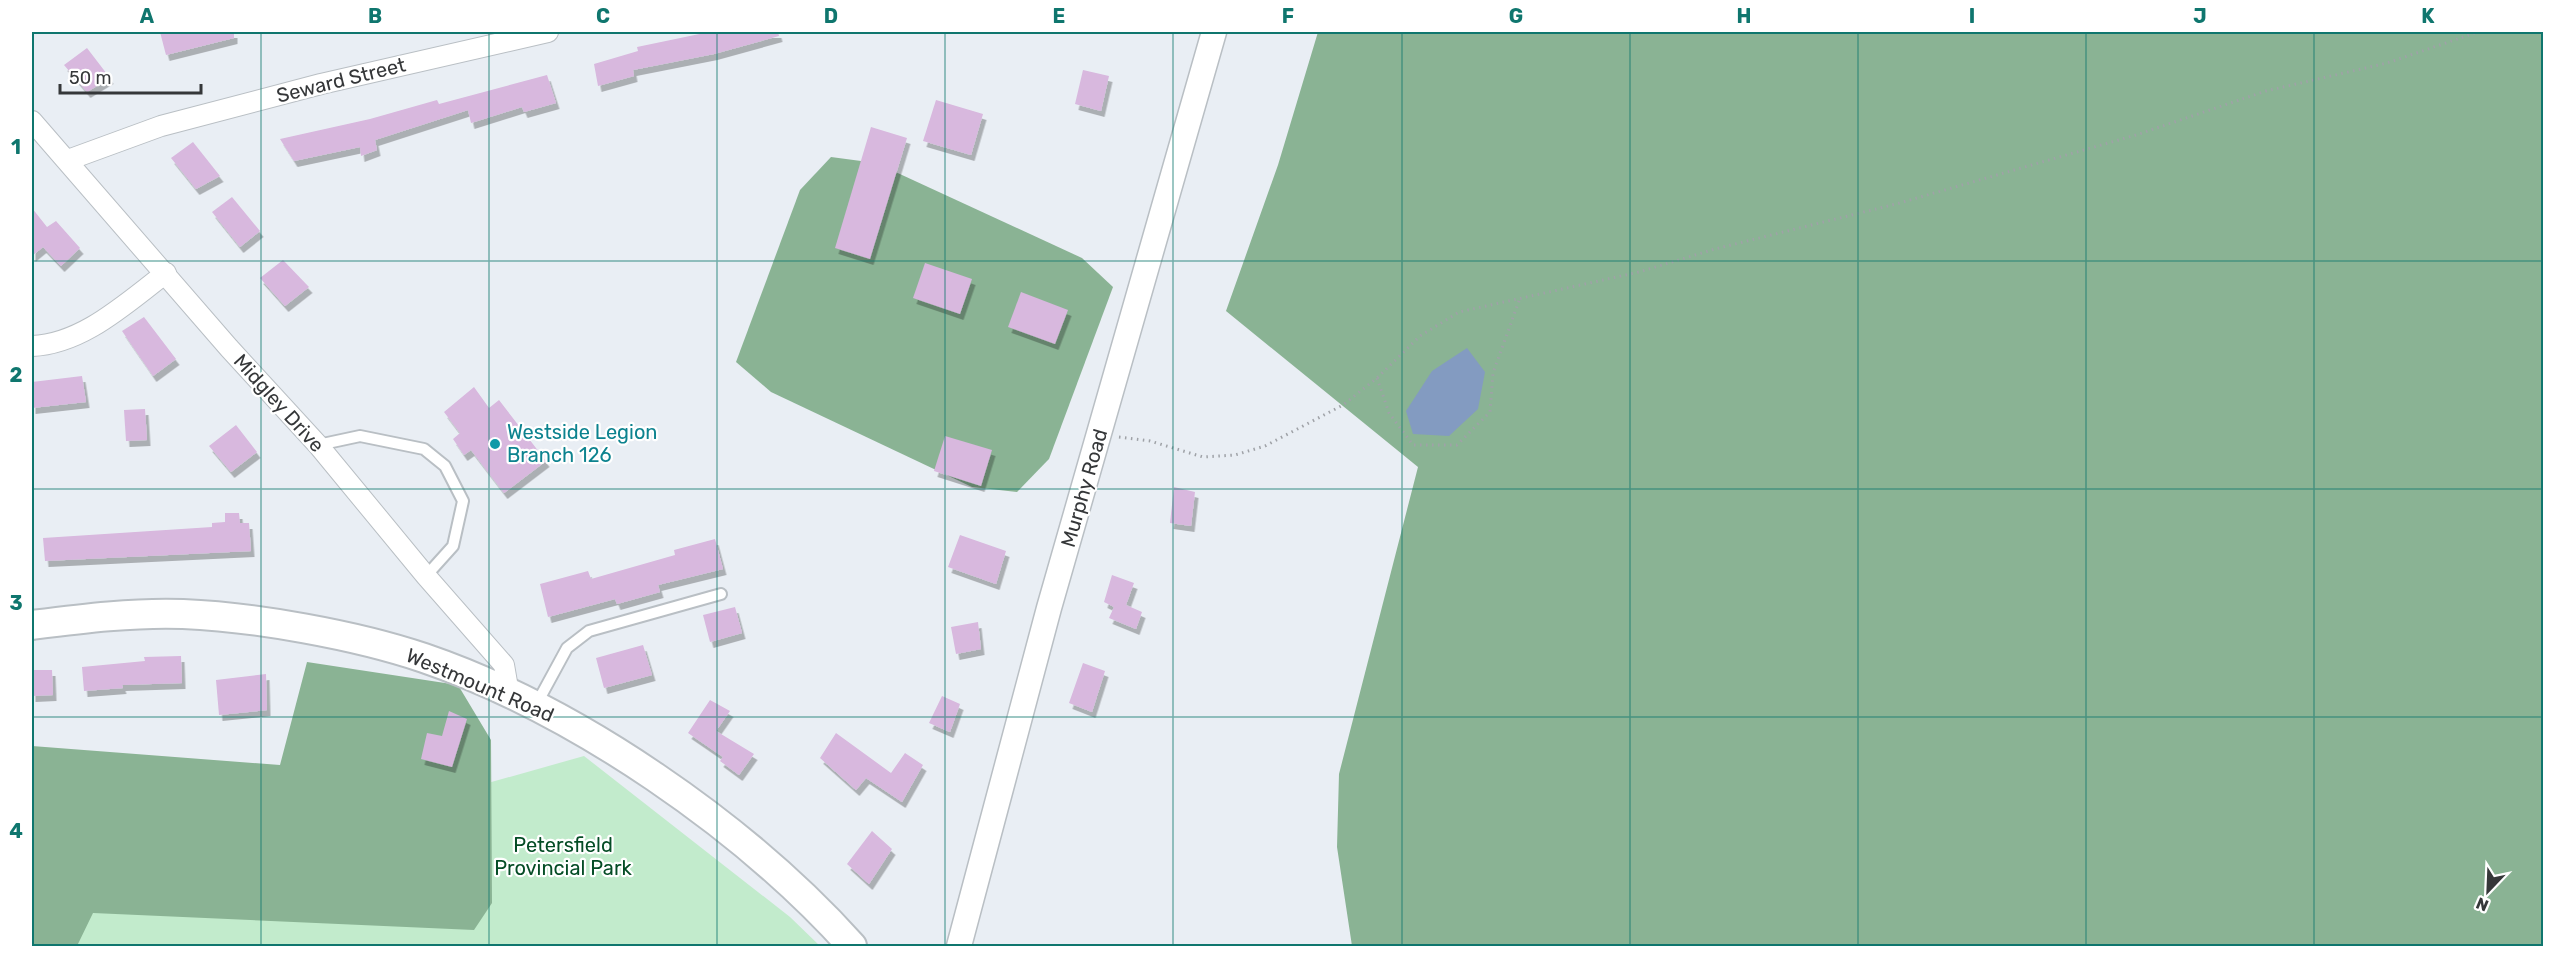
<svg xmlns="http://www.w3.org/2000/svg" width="2575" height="978" font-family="Rubik,sans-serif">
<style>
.green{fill:#c2ebcc}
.forest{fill:#8ab394}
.water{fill:#839bc1}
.building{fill:#d8b8de;filter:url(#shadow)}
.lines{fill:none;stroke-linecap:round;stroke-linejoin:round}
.service-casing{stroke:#b9bfc4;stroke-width:14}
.minor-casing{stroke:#b9bfc4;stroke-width:22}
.tertiary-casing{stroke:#b9bfc4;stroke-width:27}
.secondary-casing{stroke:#b9bfc4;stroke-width:32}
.path{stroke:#9fa2a7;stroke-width:3;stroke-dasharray:1.5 4.5;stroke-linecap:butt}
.service{stroke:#fff;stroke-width:10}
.minor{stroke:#fff;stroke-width:20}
.tertiary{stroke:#fff;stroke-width:24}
.secondary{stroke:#fff;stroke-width:28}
.grid{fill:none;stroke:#0f766e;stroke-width:1.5;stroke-opacity:0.55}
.culture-dot{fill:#0f9aa8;stroke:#fff;stroke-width:2}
.labels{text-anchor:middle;stroke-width:4.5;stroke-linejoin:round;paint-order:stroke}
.street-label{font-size:20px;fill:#353739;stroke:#fff}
.culture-label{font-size:20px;fill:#0d838f;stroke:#fff;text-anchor:start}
.park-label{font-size:20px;fill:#044c25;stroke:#fff}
.neatline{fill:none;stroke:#0f766e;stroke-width:2}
.grid-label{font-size:20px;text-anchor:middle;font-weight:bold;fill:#0f766e}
</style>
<defs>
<filter id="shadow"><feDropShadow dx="3.5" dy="6" stdDeviation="0" flood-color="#0004"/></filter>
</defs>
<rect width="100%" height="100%" fill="#e9eef4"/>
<polygon class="green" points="584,756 790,917 820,946 32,946 32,906 300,836"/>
<g class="forest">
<polygon points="1318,32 2543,32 2543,946 1352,946 1337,847 1339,774 1418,467 1226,311 1278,165"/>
<polygon points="831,157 876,163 1082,258 1113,287 1049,459 1017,492 972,487 771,392 736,362 800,190"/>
<polygon points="307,662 458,685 491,740 492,903 474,930 93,913 77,946 32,946 32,746 280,765"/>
</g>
<polygon class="water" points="1467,348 1485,372 1478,409 1449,436 1413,434 1406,411 1432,371"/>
<g class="building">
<polygon points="160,32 234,32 234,38 166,55"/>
<polygon points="709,32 778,32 779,36 714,54 633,70 634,76 598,86 594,64 638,51 637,47"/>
<polygon points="87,48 110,78 87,92 64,65"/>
<polygon points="1083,70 1109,76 1101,111 1075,104"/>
<polygon points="547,75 556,103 524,112 522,107 471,123 468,110 375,140 377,150 361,156 360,147 294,161 280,139 370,119 437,100 439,104"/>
<polygon points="936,100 983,114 971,155 923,141"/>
<polygon points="871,127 907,138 870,259 835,248"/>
<polygon points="193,142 220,176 196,189 171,158"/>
<polygon points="232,197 260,231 240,247 212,212"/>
<polygon points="32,208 47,227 56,221 80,248 61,266 43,247 32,256"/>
<polygon points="283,260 309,287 285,306 260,278"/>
<polygon points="925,263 972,279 960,314 913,298"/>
<polygon points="1021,292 1068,310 1055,344 1008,327"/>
<polygon points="144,317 176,359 153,376 122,331"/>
<polygon points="82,376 86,402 32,408 32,382"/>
<polygon points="474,387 489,408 499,400 546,461 504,493 471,450 464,455 453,439 460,433 444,412"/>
<polygon points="145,409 147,440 126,441 124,410"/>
<polygon points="236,425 257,452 231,472 209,446"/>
<polygon points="945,436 992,450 981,486 934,471"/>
<polygon points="1174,487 1195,492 1191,526 1170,523"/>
<polygon points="225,513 239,513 240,523 249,523 251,551 45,561 43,538 212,527 212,523 225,522"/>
<polygon points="960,535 1006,551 996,584 948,567"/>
<polygon points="715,539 723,569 658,585 660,592 617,604 615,599 548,617 540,584 588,571 591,579 675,555 674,550"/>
<polygon points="1112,575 1134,583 1126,605 1142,612 1136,629 1109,618 1114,607 1104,602"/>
<polygon points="735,607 742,633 710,642 703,615"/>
<polygon points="978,622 981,649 956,654 951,627"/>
<polygon points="643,645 652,675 604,688 596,658"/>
<polygon points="181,656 182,683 122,685 123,688 84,691 82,667 145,661 144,657"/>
<polygon points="1083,663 1105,671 1092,712 1069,703"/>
<polygon points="32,670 52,670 53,695 32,696"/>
<polygon points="266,674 267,710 219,715 216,680"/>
<polygon points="942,696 960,704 950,732 929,723"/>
<polygon points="710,700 730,711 716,731 754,754 739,775 720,761 723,757 688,733"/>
<polygon points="449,711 467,719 452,767 421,759 427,733 442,736"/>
<polygon points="836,733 891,773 905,753 923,765 902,802 866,778 856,790 820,758"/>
<polygon points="872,831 892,849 869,884 847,864"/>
</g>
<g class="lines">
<defs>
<g id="service">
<polyline points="318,445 360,436 424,449 445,466 463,501 453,546 426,576"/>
<polyline points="536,705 567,648 589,631 721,594"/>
</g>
<g id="minor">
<polyline points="32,121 229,348 318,445 426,576 504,665 509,694"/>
<polyline points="68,160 161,126 321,84 548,32"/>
<path d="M32,346c51,-2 94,-43 134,-73"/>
</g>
<polyline id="tertiary" points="959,946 1049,608 1214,32"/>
<path id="secondary" d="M32,625c48,-6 103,-13 151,-11 72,3 173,21 241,44 152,52 321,169 428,288"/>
</defs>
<use href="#service" class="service-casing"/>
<use href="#minor" class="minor-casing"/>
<use href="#tertiary" class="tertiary-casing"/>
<use href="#secondary" class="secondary-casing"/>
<g class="path">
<polyline points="1377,378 1389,413 1413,445 1457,445 1490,412 1493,373 1520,298"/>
<polyline points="1119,437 1150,441 1203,457 1235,455 1265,446 1343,405 1377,378 1420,336 1459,312 1639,272 1715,249 1896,204 2136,135 2266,91 2387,63 2478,32"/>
</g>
<use href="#service" class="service"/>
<use href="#minor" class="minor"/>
<use href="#tertiary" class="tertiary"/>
<use href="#secondary" class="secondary"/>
</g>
<path class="grid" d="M261,32v914M489,32v914M717,32v914M945,32v914M1173,32v914M1402,32v914M1630,32v914M1858,32v914M2086,32v914M2314,32v914M32,261h2512M32,489h2512M32,717h2512"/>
<circle class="culture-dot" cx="495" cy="444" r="6"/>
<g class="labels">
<g class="street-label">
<text transform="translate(341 80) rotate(-14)" y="7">Seward Street</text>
<text transform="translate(279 403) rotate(48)" y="7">Midgley Drive</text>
<text transform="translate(1084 488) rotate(-74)" y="7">Murphy Road</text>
<text transform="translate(480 685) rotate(23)" y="7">Westmount Road</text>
</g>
<g class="culture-label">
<text x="507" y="439">Westside Legion<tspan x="507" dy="23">Branch 126</tspan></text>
</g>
<g class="park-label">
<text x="563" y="852">Petersfield<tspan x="563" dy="23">Provincial Park</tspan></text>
</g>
</g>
<rect width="2575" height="978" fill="none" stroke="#ffffff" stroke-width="66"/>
<g transform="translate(2488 891) rotate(203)" stroke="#ffffff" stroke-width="4.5" paint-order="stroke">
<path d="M0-4.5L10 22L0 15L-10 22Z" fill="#353739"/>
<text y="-9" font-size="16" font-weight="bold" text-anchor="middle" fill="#353739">N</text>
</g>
<path d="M60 84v9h141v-9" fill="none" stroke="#353739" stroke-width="3"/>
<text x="69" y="84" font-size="18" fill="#353739" stroke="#ffffff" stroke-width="4.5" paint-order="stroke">50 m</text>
<rect x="33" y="33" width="2509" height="912" class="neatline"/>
<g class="grid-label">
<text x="147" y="23">A</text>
<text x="375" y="23">B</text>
<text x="603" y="23">C</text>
<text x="831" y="23">D</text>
<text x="1059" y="23">E</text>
<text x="1288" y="23">F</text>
<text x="1516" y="23">G</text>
<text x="1744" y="23">H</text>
<text x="1972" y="23">I</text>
<text x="2200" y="23">J</text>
<text x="2428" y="23">K</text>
<text x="16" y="154">1</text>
<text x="16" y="382">2</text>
<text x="16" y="610">3</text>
<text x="16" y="838">4</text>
</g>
</svg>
